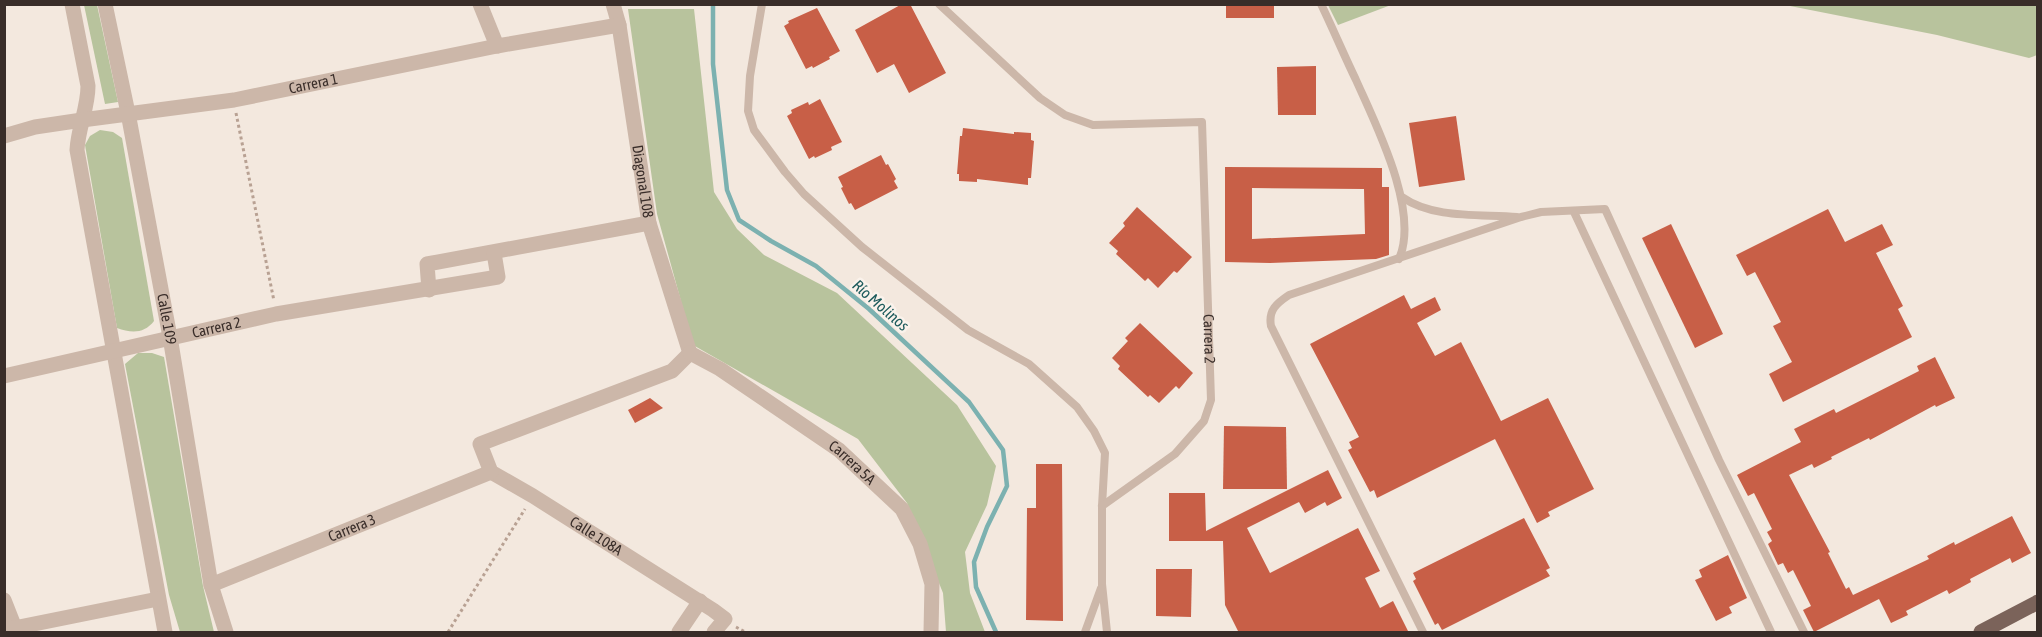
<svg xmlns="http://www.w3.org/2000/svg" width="2042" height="637" font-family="'Asap Condensed',sans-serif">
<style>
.green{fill:#b8c39d}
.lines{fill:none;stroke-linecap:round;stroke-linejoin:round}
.stream{stroke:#7cb1b0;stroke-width:4.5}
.building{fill:#c85f47;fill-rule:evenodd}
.path{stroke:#b8a193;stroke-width:3;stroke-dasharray:3 3;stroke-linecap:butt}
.lane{stroke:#ccb7a9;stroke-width:8}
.street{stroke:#ccb7a9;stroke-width:15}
.primary{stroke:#7b635a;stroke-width:15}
.labels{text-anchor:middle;stroke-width:5;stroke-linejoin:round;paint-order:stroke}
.street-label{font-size:15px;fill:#392d29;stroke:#faf2eb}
.water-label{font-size:16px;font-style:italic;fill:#1d5b5c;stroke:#faf2eb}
</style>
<rect width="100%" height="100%" fill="#f3e8de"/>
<g class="green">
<polygon points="84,5 97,5 118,102 105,104"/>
<polygon points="1328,5 1391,5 1338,25"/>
<polygon points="1785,5 2037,5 2037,55 2029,58 1937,35"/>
<polygon points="628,9 694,9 714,192 737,229 764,255 837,293 957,405 996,466 987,505 965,552 970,593 985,632 946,632 943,593 907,503 858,439 693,345 657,214"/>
<path d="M100,130l13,2 9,6 32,183c-10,13 -23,12 -37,7l-32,-183 5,-9z"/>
<polygon points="138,353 152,353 164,357 203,586 214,632 180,632 169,595 125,364"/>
</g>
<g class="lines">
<polyline class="stream" points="713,4 713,64 727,190 739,220 771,241 816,266 869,309 969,402 1003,450 1007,486 987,527 974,562 976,587 996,632"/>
</g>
<g class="building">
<polygon points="902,4 910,4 946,73 909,93 894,64 877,73 855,30"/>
<rect x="1226" y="4" width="48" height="14"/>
<polygon points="817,8 840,51 829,57 830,59 813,68 812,66 806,69 784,26 789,23 788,21"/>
<polygon points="1316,66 1316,115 1278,115 1277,67"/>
<polygon points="820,99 842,142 831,147 832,150 815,158 814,156 809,159 787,116 792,113 791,110 808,102 809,105"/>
<polygon points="1456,116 1465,180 1419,187 1409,123"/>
<polygon points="963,128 1014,134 1014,132 1031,133 1031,140 1034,141 1031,178 1028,178 1028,185 977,179 977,182 959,181 959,174 957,174 960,136 962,136"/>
<polygon points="881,155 886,165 888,164 896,179 894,181 898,188 855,210 851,203 849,204 841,188 843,187 838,177"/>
<path d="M1225,167l157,1v19h7v68l-13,4 -106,4 -45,-1zM1252,188l112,1 1,45 -113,5z"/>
<polygon points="1137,207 1192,257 1177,273 1174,271 1158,288 1148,278 1145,281 1116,254 1118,251 1109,243 1125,226 1123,223"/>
<polygon points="1828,209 1845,242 1882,224 1893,245 1876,253 1903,306 1898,309 1912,337 1783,402 1769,374 1792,362 1773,326 1781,322 1755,272 1747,276 1736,255"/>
<polygon points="1671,224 1723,334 1695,348 1642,238"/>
<polygon points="1404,295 1411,309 1435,297 1441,310 1417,323 1435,356 1461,342 1501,421 1548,398 1594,489 1548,512 1550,516 1537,523 1495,439 1377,498 1374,490 1370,492 1348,450 1352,448 1349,442 1359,437 1310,344"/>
<polygon points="1140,323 1193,373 1179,389 1176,386 1159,403 1150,395 1148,397 1118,369 1120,366 1112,358 1128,341 1125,338"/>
<polygon points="1935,357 1955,398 1936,407 1935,405 1870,440 1869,438 1831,457 1832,459 1814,468 1812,464 1789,475 1830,552 1828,553 1846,589 1849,587 1853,595 1929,559 1927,556 1954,542 1955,545 2012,516 2031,553 2012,563 2010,558 1970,579 1971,582 1949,594 1947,590 1906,611 1908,615 1891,623 1879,599 1814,632 1803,610 1811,606 1793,570 1788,573 1783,563 1778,565 1768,544 1772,541 1767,532 1772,529 1754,493 1748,496 1737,475 1801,442 1794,429 1834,409 1836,413 1919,371 1917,366"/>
<polygon points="650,398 663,408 635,423 628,410"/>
<polygon points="1224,426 1286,427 1287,489 1223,489"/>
<polygon points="1036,464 1062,464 1063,621 1026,620 1027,508 1036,508"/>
<polygon points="1328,470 1342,498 1327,506 1325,502 1305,513 1299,502 1247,528 1270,573 1358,528 1380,571 1365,578 1380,608 1393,601 1409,633 1239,633 1225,605 1223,541 1169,541 1169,493 1205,493 1206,531"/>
<polygon points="1524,518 1550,568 1546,570 1550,576 1442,630 1438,623 1435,625 1413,581 1416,579 1413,573"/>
<polygon points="1728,555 1747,598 1729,607 1732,613 1716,621 1695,580 1702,577 1699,570"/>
<polygon points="1156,569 1192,569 1191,617 1156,616"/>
</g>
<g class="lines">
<g class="path">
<polyline points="236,113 274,301"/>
<polyline points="736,627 745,632"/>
<polyline points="448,632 525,509"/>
</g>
<g class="lane">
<polyline points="762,4 750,76 748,111 754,130 785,172 804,194 862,247 968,330 1029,364 1077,407 1094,431 1105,453 1102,506 1102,584 1107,632"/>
<path id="s1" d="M939,4l101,94 25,17 28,10 109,-3 9,278 -7,21 -29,33 -73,52"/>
<path d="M1321,4c12,25 23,51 35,76 20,45 64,131 43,179"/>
<path d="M1402,197c31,22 78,17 115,20"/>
<polyline points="1574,212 1771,632"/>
<polyline points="1085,632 1101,588"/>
<path d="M1423,632l-152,-306c-3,-16 6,-23 18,-31l232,-78 20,-5 64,-3 114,251 85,172"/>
</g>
<g class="street">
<path d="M72,4l16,82c0,22 -10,42 -11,64l88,482"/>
<path id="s2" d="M105,4l23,109 42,224 41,248 15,47"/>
<polyline points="480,4 497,46"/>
<path id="s3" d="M613,4l6,21 30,198 41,130"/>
<path id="s4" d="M4,136l31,-9 47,-7 152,-20 263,-54 122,-21"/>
<polyline points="429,290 427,264 649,223"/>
<path id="s5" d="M690,353l-18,18 -192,73 11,28 42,24 180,114 12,9 -11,13"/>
<path id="s6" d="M690,353l30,16 119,81 63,59 18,35 12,40 -1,48"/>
<path id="s7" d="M4,376l272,-62 222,-37 -4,-24"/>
<path id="s8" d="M211,585l280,-113"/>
<polyline points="4,600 15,628"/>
<polyline points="4,630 158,599"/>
<polyline points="679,632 700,601"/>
</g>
<polyline class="primary" points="1981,632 2038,602"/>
</g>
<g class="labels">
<g class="street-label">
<text dy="5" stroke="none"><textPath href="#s4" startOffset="314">Carrera 1</textPath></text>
<text dy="5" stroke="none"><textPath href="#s3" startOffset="180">Diagonal 108</textPath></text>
<text dy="5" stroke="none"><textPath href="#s2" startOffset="321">Calle 109</textPath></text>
<text dy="5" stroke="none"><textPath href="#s7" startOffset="218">Carrera 2</textPath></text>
<text dy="5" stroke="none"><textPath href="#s1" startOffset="524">Carrera 2</textPath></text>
<text dy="5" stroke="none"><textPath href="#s6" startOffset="196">Carrera 5A</textPath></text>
<text dy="5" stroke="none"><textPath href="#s8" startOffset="152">Carrera 3</textPath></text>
<text dy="5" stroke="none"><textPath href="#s5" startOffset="384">Calle 108A</textPath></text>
</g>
<g class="water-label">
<text transform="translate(881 305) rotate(41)" y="6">Río Molinos</text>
</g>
</g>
<rect width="2042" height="637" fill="none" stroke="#392d29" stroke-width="12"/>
</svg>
